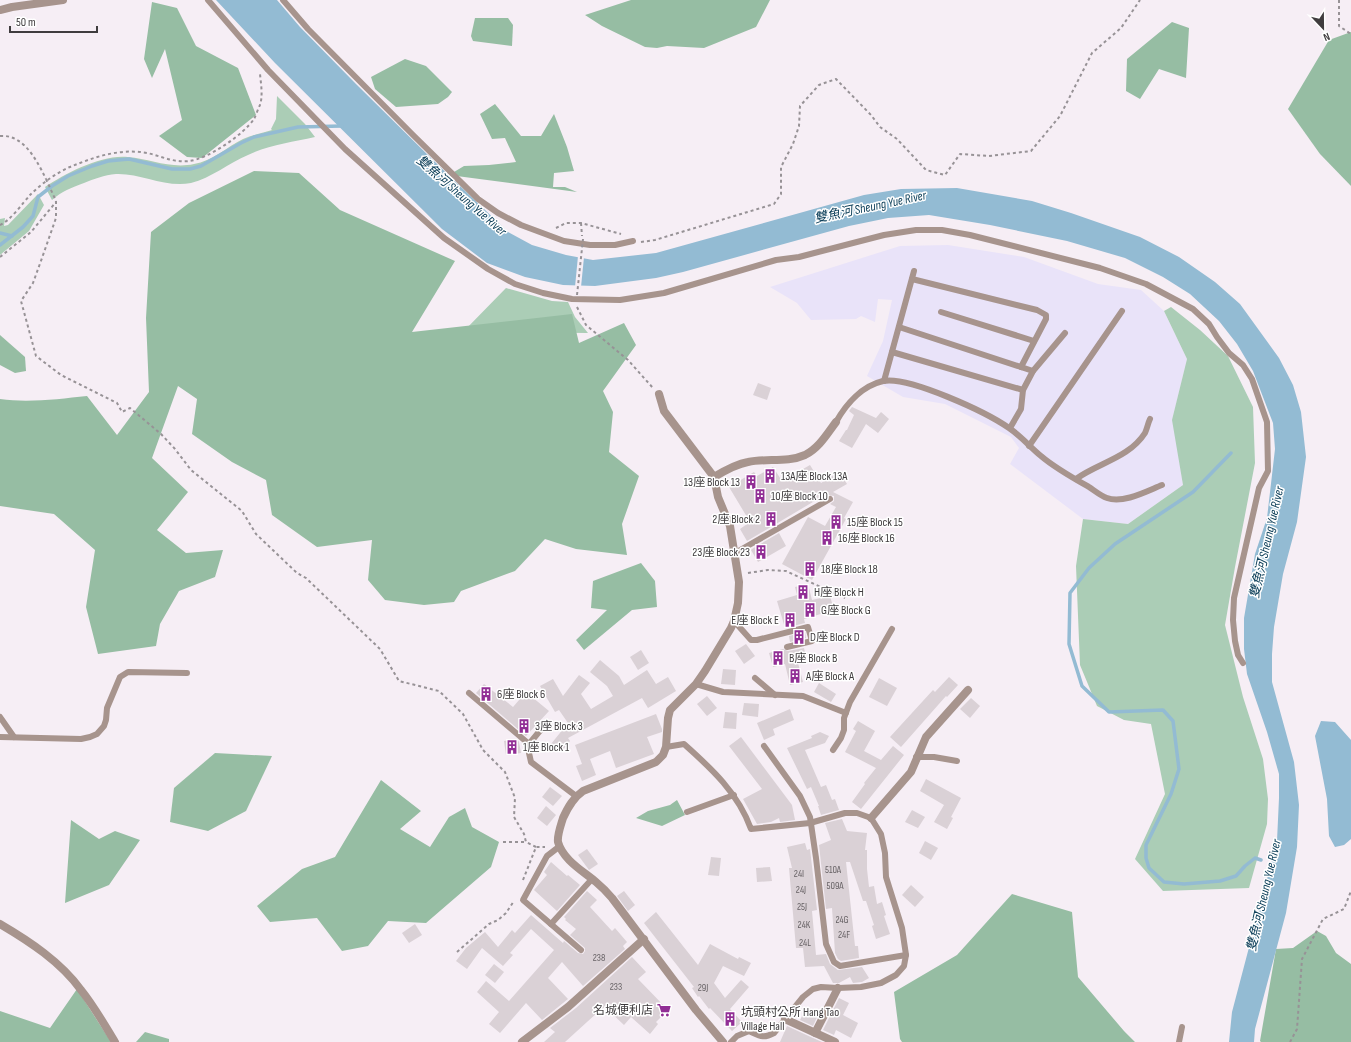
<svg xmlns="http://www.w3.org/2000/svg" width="1351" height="1042" font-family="'Sofia Sans Condensed','Noto Sans TC',sans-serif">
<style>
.industrial{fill:#e9e3f9}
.green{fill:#abcdb6}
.forest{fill:#96bda3}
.water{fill:#93bbd3}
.pier{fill:#f6eef5}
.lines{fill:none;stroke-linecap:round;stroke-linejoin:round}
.stream{stroke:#93bbd3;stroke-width:3.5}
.building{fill:#dad1d6}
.path{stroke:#979296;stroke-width:2;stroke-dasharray:3 3;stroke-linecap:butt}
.service{stroke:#a7948d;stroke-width:6}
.minor{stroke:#a7948d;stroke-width:8}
.path-bridge{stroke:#979296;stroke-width:2;stroke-dasharray:3 3;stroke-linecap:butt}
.labels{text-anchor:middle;stroke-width:3;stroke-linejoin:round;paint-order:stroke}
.number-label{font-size:10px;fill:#666164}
.poi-label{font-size:12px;fill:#3f3c3e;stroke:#fff;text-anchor:start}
.water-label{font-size:13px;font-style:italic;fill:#0e405a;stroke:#fff}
</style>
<rect width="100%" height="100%" fill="#f6eef5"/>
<polygon class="industrial" points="948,245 1024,257 1098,284 1141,290 1164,311 1187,359 1173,417 1183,485 1128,524 1083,519 1010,464 1019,448 1011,437 945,404 903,397 867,376 883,341 892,300 878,299 875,322 861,316 856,319 811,320 797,303 770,287 900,246"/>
<g class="green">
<path d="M277,96l28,28 10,13c-23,5 -46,8 -67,18 -19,8 -37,23 -57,28 -26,5 -50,-10 -75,-9 -12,1 -22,5 -32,9 -13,5 -22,8 -32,17l-7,-13c21,-14 57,-33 83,-30 22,2 43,12 66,7 18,-3 33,-17 49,-25 9,-4 20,-6 29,-9l-1,-1 5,-10z"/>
<polygon points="38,194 44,205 29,231 0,255 0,219 5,218 4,226 8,225"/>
<polygon points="506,288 552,301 568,302 575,317 588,333 463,332"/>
<polygon points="1171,307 1200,330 1228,356 1253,407 1255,463 1235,567 1225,625 1243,697 1263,759 1268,799 1267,824 1249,888 1163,891 1135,859 1165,794 1151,724 1124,720 1097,706 1080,665 1076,566 1083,519 1128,524 1183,485 1172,420 1187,359 1164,311"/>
</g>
<g class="forest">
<polygon points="631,0 770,0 756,27 704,48 667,46 657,48 645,47 602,26 585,15"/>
<polygon points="152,2 177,8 196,46 238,68 256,115 202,158 187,157 159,136 182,120 165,49 152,78 144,59"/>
<polygon points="475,18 508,18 513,25 512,46 473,41 471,36"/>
<polygon points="1172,22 1189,28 1186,78 1159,69 1140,99 1126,91 1127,59"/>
<polygon points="1351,32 1351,186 1320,154 1288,109 1329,40"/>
<polygon points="405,59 426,66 452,92 448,97 438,104 396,107 375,89 371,77"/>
<polygon points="495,104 521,136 541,136 554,114 567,147 574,171 554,173 553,187 565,187 577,192 449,175 464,166 489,165 516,162 505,138 492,139 480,114"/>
<path d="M254,171l45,2 41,37 115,51 -43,71 160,-18 7,29 45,-20 12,22 -33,46 10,21 -4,40 30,24 -17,48 5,31 -51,-6 -31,-10 -30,32 -54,20 -7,11 -30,3 -39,-5 -17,-20 4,-40 -55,7 -45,-32 -6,-35 -34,-18 -40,-28 5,-35 -19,-13 -26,72 36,34 -31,38 29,23 37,-3 -8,27 -36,14 -19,33 -4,22 -58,8 -12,-47 9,-57 -41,-36 -54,-8v-107c28,4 59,0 87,-3l30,39 32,-43 -3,-74 5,-86 38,-29z"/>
<polygon points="0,335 25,357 26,371 15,373 0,365"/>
<polygon points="641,563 655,581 657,607 632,610 584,650 576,640 607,610 591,608 593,581"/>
<polygon points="215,753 272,756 246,811 208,831 170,822 174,788"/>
<polygon points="381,780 421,811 400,829 430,847 449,817 465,808 472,827 499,842 491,867 426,923 388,921 368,946 342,951 317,918 270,922 257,906 302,869 335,857"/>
<polygon points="677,800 685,815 662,826 636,818 648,811 670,805"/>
<polygon points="71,820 99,839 115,831 140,840 109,885 65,903"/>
<polygon points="1012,894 1072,912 1078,977 1124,1031 1135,1042 902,1042 900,1039 894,992 957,955"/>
<polygon points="1317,931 1326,936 1336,953 1351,964 1351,1042 1261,1042 1260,1041 1276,949 1293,948"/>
<polygon points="77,989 111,1042 0,1042 0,1011 50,1028"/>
<polygon points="145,1032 169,1039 169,1042 136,1042"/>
</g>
<g class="water">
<polygon points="216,0 277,0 300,27 356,84 435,162 508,232 532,245 566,255 593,260 656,253 864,195 901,189 957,188 1032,201 1071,213 1140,237 1179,257 1215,282 1240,304 1279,358 1293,385 1301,412 1306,457 1297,522 1283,574 1274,627 1272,654 1272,682 1294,762 1299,805 1297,847 1286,913 1255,1029 1254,1042 1229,1042 1232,1012 1277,841 1279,798 1279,774 1267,732 1247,674 1244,649 1244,618 1255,554 1267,518 1275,449 1273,423 1253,371 1237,344 1219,321 1190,294 1163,277 1125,258 1067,241 990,225 929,215 888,218 849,226 683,272 656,278 595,286 563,285 525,277 487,263 442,229 275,63"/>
<polygon points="1321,721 1335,722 1351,740 1351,839 1344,845 1335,847 1329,836 1327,799 1315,736"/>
</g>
<polygon class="pier" points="578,256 584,257 581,287 575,287"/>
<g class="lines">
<g class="stream">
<polyline points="0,233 12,236"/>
<polyline points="0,245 23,227 33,216 38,197 52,186 68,176 92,166 108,161 129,159 172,169 190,169 201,166 241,143 254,137 298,127 342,126"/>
<polyline points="1231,453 1193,492 1115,544 1089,568 1070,593 1069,644 1082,686 1109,712 1163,710 1173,721 1179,769 1171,794 1146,845 1146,858 1149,868 1164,882 1184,884 1220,881 1236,876 1245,866 1255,858 1261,860"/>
</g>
</g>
<g class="building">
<polygon points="758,383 771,388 767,400 753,395"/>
<polygon points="852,407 876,418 881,412 889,419 878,433 866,424 852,448 839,441 846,430 847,430 854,415 849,411"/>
<polygon points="810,465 821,483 839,472 847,484 833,492 853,502 844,518 846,519 812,580 782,564 808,517 825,526 836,507 830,504 834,501 834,496 828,495 816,502 818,499 747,541 740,529 750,522 729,487 754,472 757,476 773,467 782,481"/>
<polygon points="779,533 786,546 758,562 751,550 752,549"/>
<polygon points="808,584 812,600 830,596 834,610 804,619 805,623 785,628 777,601 797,595 795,587"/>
<polygon points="805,632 806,638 790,642 789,636"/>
<polygon points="746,644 755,656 744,664 735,651"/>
<polygon points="804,648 806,657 797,659 803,682 790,685 785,664 773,667 769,653 783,649 788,651"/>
<polygon points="641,650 649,663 638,670 630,657"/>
<polygon points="600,660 619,676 624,685 647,670 656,684 668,677 676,691 648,708 642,698 568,738 570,741 561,752 551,744 568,723 559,710 555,712 540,686 553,679 563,696 579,675 590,683 581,694 591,709 613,696 607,686 590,672"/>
<polygon points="723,669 736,670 735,685 721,684"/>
<polygon points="949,677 958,685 947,697 946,696 901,747 890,737 933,690 935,692"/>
<polygon points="879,678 897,688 887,706 869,697"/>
<polygon points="819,683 836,694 831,702 814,692"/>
<polygon points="484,684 513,707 526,692 549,711 526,736 476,693"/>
<polygon points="707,696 717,708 707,716 697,704"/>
<polygon points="971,698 980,706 970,718 960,709"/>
<polygon points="744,703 759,704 758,717 742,715"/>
<polygon points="790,709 794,720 773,729 775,735 764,740 757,723"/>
<polygon points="725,712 737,713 736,729 723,728"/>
<polygon points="656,714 662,729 662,732 647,737 654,754 616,768 610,751 590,759 596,775 582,781 576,766 582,764 575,745"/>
<polygon points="858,721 875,731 864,751 881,760 893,746 904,755 861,809 852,802 865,784 864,783 876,768 845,752 856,731 853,729"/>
<polygon points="820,732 829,736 825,743 805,750 821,787 826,785 832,800 835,799 839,810 821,815 818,806 819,806 811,787 807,789 787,748 812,738 811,736"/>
<polygon points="741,737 792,805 795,820 780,822 779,818 771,822 757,824 743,799 762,789 729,746"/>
<polygon points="517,739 519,742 521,753 506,755 504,741"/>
<polygon points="926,779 961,798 951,817 953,818 947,829 934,822 944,805 920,791"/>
<polygon points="550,787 562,796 553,806 542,797"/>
<polygon points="546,806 556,815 547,826 537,818"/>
<polygon points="912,810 925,817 918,828 905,822"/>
<polygon points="842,819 847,831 867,833 865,850 867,850 867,869 869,887 874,886 877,904 882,902 886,915 884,916 890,934 876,939 872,926 874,925 866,901 863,901 850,862 846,862 855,946 858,946 859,958 841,961 838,959 835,953 832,908 826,909 819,845 831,840 825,823"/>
<polygon points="925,841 938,848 931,860 919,853"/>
<polygon points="805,843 807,850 810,849 817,910 812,911 816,955 826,954 830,964 838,970 862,967 869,978 862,982 853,983 850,977 839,983 833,983 824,966 805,967 803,948 796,948 789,868 792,868 787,847"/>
<polygon points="587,849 598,864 589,870 578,855"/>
<polygon points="711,857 721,858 719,876 708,875"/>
<polygon points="551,862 567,876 568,875 580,885 557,911 534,890 547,875 544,872"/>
<polygon points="770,867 772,881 757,882 756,868"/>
<polygon points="911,885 924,897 915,907 902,895"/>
<polygon points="587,891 597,900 590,907 612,931 615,928 627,942 623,946 625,949 583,986 562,962 548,978 568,999 542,1020 526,1003 500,1033 489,1024 499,1012 477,992 486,981 509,1001 554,950 531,929 510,953 513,955 503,966 482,948 467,969 456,961 466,948 485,932 498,947 512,930 515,933 531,915 563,943 564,941 578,953 583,954 585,951 585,948 570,935 576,929 565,920 566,919 564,917"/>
<polygon points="624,891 635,905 628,911 617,896"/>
<polygon points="656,912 698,965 710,944 738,959 739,957 751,963 744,976 723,966 714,983 725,998 741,980 749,987 730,1009 742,1022 732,1031 710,1008 709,1009 699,996 698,997 692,988 694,987 644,923"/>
<polygon points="415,924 422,935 409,943 402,933"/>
<polygon points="632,957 646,972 638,979 668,1010 656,1022 658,1024 650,1034 631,1017 624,1025 605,1007 598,1012 565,1042 544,1042 555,1032 550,1028 576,1008"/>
<polygon points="494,964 504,972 495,983 485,975"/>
<polygon points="839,998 849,1003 843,1015 858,1023 851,1038 836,1030 834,1035 823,1030"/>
<polygon points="806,1009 818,1015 813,1026 800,1020"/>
<polygon points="787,1026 813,1038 822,1042 780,1042"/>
</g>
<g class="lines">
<g class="path">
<polyline points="1339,0 1339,26 1351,34"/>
<path d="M0,136c24,-2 37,25 46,43"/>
<polyline points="56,201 56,218 42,258 33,283 21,301 36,356 61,375 117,403 122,412 130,408 161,434 175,449 191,470 242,511 256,534 297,573 306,578 380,649 399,681 439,691 463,714 483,750 505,772 515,798 514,817 524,834 526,842 536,847"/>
<polyline points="581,223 582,236"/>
<path d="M0,225c10,-4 23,-22 30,-30 11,-11 26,-22 40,-28 24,-10 50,-19 77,-14 14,3 27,10 42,8 19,-2 54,-26 65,-42 2,-4 4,-10 6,-14 3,-9 1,-21 0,-31"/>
<polyline points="556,228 566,223 581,223 621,234"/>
<polyline points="641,242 655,240 774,204 781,194 781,167 793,144 799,126 800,106 819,85 836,79 871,115 880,127 897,139 926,170 945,175 960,154 989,156 1031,151 1060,116 1092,53 1121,28 1140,0"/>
<polyline points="0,257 31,232 56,202"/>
<polyline points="577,307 586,325 628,360 653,388"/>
<polyline points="748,573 768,570 786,571 845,598"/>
<polyline points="503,842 526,842"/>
<polyline points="523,880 536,847 545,847"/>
<polyline points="457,952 489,924 498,920 506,913 514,901"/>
<polyline points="1290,1042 1297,1029 1302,959 1323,919 1344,909 1351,891"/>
</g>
<g class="service">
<polyline points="208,0 268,70 345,149 444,238 488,269 515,284 543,293 572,299 620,300 664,293 776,260 799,257 884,235 916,230 942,230 970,235 1100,268 1146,284 1193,309 1209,324 1217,337 1229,353 1243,365 1252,379 1267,422 1268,471 1259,488 1234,598 1233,620 1235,641 1238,655 1243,663"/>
<polyline points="283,0 308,29 413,135 478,199 498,213 521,225 564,241 590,245 615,245 633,241"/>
<polyline points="912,279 1037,310 1046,315 1046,319 1021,367"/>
<polyline points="941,312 1034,341"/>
<polyline points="899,327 1033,371"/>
<polyline points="892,352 1023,390"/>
<polyline points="884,381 914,271"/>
<path d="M836,422c10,-18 26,-36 47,-41 26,-5 103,31 126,47 12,8 21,19 32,28 14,12 32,22 48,31 6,4 12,9 18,11 16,6 40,-7 55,-13"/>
<polyline points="1010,428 1021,409 1023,390 1033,371 1065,333"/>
<polyline points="1029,446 1122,311"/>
<path d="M1076,479c22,-16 53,-21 69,-46 2,-4 3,-10 5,-14"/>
<polyline points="735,553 830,499"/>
<polyline points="734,621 751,640 757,640 808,627 812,641 787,647"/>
<polyline points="755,678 775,695"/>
<polyline points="696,684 723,692 803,696 846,713"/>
<polyline points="469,693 529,744"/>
<polyline points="0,717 14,737"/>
<polyline points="543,727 529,744 529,753 531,762 576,796"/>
<polyline points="0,737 81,739 90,737 97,734 104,726 106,720 107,708 120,677 128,672 187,673"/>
<polyline points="764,746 800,796 810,817 816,858 826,944 834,962 840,966 906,955"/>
<path d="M666,747l18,-3c28,25 54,49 67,85l59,-6 35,-10h12l14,5 10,16 4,19 1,24 16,51 4,27 -2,11 -8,9 -15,8 -20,4 -23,1 -17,-1 -8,2 -10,8 -29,36c-11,6 -14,3 -25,-2l-12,5 -6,6"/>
<polyline points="833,750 841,738 844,730 844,718 850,702 892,629"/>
<polyline points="916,757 934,757 957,761"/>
<polyline points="687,812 734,795"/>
<polyline points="560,846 547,856 523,900 581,950"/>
<polyline points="551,924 592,879"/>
<polyline points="1179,1042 1182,1027"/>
</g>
<g class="minor">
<polyline points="0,10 12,7 63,0"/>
<path d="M659,394l5,17 50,66 4,20 12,29 9,56 -1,21 -4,18 -3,7 -26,43 -9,13 -26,26 -2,8 -2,29 -3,8 -7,7 -73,29c-10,7 -15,16 -20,27 -2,7 -6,17 -5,24 5,18 25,29 38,40 6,5 11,10 16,16l84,112 27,32"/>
<path d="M714,477c10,-6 22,-13 34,-15 19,-4 39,1 57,-7 14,-7 22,-21 31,-33"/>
<polyline points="871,818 911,772 926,737 968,690"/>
<path d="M0,924c29,17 61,38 81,66 13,16 23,34 34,52"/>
<polyline points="785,1019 835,1042"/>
<polyline points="815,1033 838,988"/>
<polyline points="522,1042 568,1007 644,939"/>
</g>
<g class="path-bridge">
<polyline points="46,179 56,201"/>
<polyline points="577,295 583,239"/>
</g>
</g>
<defs>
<symbol id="building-bare" viewBox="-9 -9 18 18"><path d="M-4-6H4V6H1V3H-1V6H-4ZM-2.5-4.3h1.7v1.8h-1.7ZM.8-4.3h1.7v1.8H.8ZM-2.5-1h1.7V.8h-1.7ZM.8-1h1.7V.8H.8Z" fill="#912e95" stroke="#fff" stroke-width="2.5" paint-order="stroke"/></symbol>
<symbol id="supermarket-bare" viewBox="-9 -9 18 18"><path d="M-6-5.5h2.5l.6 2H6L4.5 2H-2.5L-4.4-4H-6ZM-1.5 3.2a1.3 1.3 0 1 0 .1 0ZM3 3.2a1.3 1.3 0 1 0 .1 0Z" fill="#912e95" stroke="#fff" stroke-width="2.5" paint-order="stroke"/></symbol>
</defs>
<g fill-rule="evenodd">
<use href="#building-bare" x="760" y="466" width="20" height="20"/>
<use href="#building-bare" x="741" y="472" width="20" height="20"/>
<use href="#building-bare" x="750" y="486" width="20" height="20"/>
<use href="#building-bare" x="761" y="509" width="20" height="20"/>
<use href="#building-bare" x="826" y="512" width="20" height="20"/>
<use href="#building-bare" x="817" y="528" width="20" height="20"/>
<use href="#building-bare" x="751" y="542" width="20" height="20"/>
<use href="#building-bare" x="800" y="559" width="20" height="20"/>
<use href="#building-bare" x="793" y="582" width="20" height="20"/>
<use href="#building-bare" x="800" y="600" width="20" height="20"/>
<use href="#building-bare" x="780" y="610" width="20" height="20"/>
<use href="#building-bare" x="789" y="627" width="20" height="20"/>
<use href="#building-bare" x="768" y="648" width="20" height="20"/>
<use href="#building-bare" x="785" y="666" width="20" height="20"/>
<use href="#building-bare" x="476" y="684" width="20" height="20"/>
<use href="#building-bare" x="514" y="716" width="20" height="20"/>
<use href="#building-bare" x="502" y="737" width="20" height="20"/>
<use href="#supermarket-bare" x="654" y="1000" width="20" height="20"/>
<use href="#building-bare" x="720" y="1009" width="20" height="20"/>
</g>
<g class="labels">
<g class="number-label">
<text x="833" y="873">510A</text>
<text x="799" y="877">24I</text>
<text x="835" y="889">509A</text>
<text x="801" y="893">24J</text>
<text x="802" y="910">25J</text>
<text x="842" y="923">24G</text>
<text x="804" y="928">24K</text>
<text x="844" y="938">24F</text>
<text x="805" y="946">24L</text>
<text x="599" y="961">238</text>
<text x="616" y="990">233</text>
<text x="703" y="991">29J</text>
</g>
<g class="poi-label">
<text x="781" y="480">13A座 Block 13A</text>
<text x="740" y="486" text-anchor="end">13座 Block 13</text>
<text x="771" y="500">10座 Block 10</text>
<text x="760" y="523" text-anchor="end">2座 Block 2</text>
<text x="847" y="526">15座 Block 15</text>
<text x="838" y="542">16座 Block 16</text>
<text x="750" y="556" text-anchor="end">23座 Block 23</text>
<text x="821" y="573">18座 Block 18</text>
<text x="814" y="596">H座 Block H</text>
<text x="821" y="614">G座 Block G</text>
<text x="779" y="624" text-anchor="end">E座 Block E</text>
<text x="810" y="641">D座 Block D</text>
<text x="789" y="662">B座 Block B</text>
<text x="806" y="680">A座 Block A</text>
<text x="497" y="698">6座 Block 6</text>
<text x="535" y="730">3座 Block 3</text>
<text x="523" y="751">1座 Block 1</text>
<text x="653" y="1014" text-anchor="end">名城便利店</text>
<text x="741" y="1016">坑頭村公所 Hang Tao<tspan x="741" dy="14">Village Hall</tspan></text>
</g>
<g class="water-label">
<text transform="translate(462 195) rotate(41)" y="5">雙魚河 Sheung Yue River</text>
<text transform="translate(870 206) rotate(-12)" y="5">雙魚河 Sheung Yue River</text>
<text transform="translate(1266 542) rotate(-77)" y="5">雙魚河 Sheung Yue River</text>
<text transform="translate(1263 895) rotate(-77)" y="5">雙魚河 Sheung Yue River</text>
</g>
</g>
<g transform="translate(1323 28) rotate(158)" stroke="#ffffff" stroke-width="3" paint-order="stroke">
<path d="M0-3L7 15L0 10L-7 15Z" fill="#3f3c3e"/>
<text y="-6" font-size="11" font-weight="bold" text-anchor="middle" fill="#3f3c3e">N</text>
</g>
<path d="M10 26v6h87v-6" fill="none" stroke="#3f3c3e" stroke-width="2"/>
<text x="16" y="26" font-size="12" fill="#3f3c3e" stroke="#ffffff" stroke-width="3" paint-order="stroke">50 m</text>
</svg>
